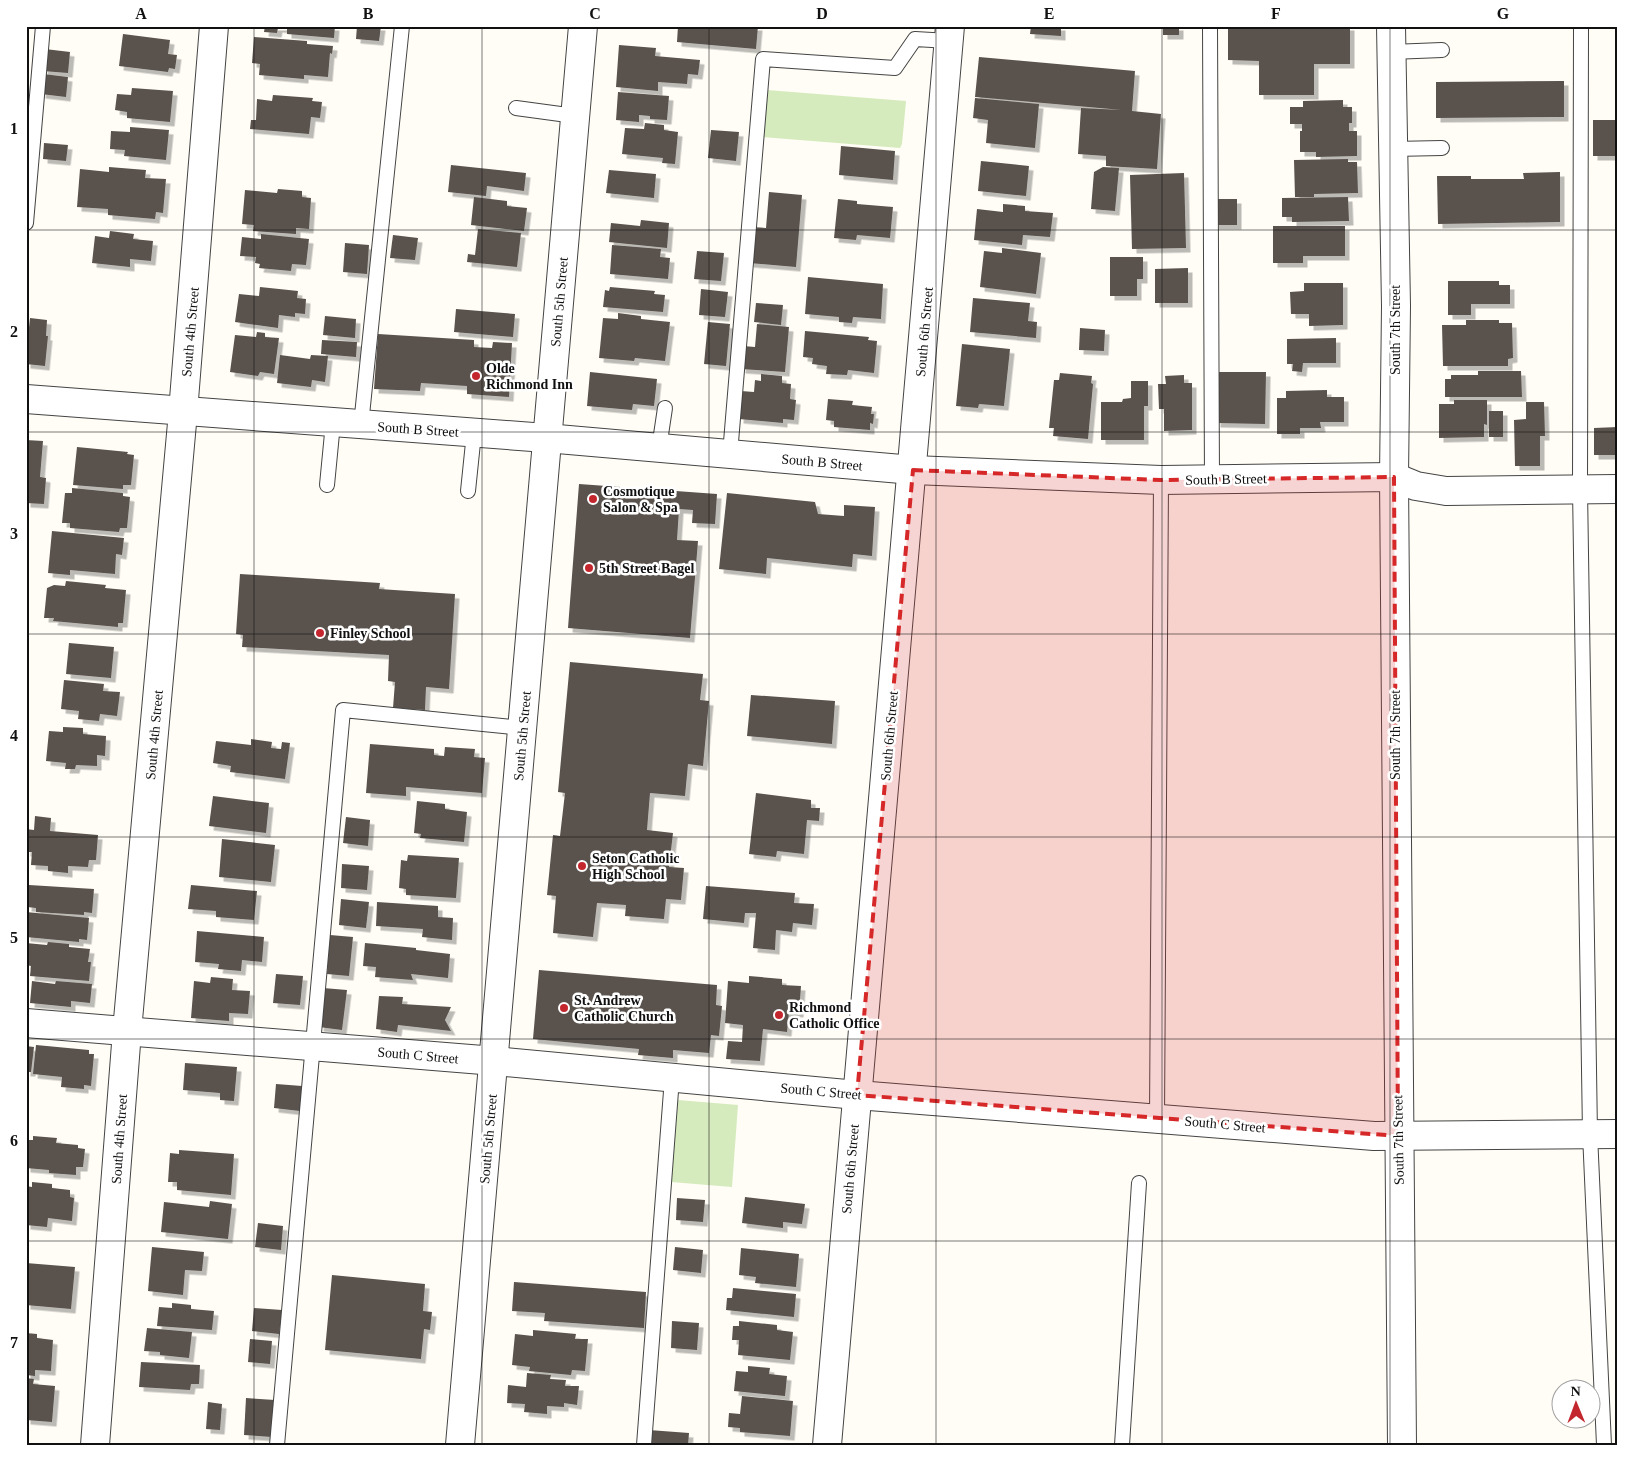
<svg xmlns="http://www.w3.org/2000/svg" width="1644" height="1471" font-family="'Times New Roman',serif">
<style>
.green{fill:#d5ebbd}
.building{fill:#5a524d;filter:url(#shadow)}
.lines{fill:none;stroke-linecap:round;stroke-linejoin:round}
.service-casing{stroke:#444;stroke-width:16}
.minor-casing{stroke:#444;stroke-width:30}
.service{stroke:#fff;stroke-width:14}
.minor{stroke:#fff;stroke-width:28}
.marked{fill:#d62828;fill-opacity:0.2;stroke:#d62828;stroke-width:4;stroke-dasharray:10 6;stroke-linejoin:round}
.grid{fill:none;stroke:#111;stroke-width:1;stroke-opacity:0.55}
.poi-dot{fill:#c4262e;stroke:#fff;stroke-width:2}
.labels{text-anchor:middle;stroke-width:5;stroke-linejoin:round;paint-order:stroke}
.street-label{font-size:14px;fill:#111;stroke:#fff}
.poi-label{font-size:14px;font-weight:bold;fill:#111;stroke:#fff;text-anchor:start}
.neatline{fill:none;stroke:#111;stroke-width:2}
.grid-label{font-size:16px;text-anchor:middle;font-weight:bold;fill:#111}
</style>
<defs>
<filter id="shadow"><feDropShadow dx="4.5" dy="4.5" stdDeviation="0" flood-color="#0004"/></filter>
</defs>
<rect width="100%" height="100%" fill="#fffdf5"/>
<g class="green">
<polygon points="767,90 906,101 902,144 900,148 762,137"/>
<polygon points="678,1100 738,1105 732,1187 671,1182"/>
</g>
<g class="building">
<polygon points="265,26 335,26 334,38 287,34 287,29 278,28 277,33 264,32"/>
<polygon points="357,26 381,26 379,41 356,39"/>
<polygon points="678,26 758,26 756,49 677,42"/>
<polygon points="1031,26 1061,26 1061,36 1030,34"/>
<rect x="1163" y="26" width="16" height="9"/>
<polygon points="1228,26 1350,26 1350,64 1314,64 1314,95 1259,95 1259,61 1228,60"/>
<polygon points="123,34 170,40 168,54 177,55 175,69 169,68 168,72 119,66"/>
<polygon points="254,37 307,41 307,44 333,46 332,54 330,53 328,77 304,75 304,79 259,75 260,64 252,63"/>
<polygon points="619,45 656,48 655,56 700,60 698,75 688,74 687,84 658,82 658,91 616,87"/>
<polygon points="45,49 70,52 68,73 43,71"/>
<polygon points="979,57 1135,71 1132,111 1161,114 1157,169 1106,166 1106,156 1078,154 1081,108 1122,110 975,97"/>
<polygon points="43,74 68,77 66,97 41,94"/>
<polygon points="1564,81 1564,117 1436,118 1436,82"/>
<polygon points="132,88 173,91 170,122 127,118 127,112 115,110 117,94 131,95"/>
<polygon points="618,92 669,96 667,120 650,119 650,116 639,115 639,122 616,120"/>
<polygon points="273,95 313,98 312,101 322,102 320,118 311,117 309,134 250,129 251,120 256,120 257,99 272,101"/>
<polygon points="975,98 1039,104 1035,148 986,143 988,120 973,118"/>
<polygon points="1343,100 1343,107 1352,107 1352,123 1349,123 1349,131 1357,131 1357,156 1316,157 1316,152 1300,152 1300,131 1345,130 1302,131 1302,124 1290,124 1290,107 1303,107 1303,101"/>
<rect x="1593" y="120" width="23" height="36"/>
<polygon points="645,123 664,125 664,130 678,132 675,164 662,163 663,158 622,154 625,128 644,129"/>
<polygon points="130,127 169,130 166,160 124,156 125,150 110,149 111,131 130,132"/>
<polygon points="711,130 739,132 736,161 708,158"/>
<polygon points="44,143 68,145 66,161 43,159"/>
<polygon points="841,146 895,151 893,180 839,175"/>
<polygon points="1348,159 1348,162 1357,162 1358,193 1314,194 1314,197 1295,197 1294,160"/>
<polygon points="981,161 1029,166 1026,196 978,191"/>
<polygon points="451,165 526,173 524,191 487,186 486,196 448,192"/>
<polygon points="109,167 146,170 145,178 166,179 163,213 156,212 155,219 108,215 108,209 77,207 80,169 109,172"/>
<polygon points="1103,167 1119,168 1115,211 1091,209 1094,172"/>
<polygon points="609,170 656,174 654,198 606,193"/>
<polygon points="1560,172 1560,222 1438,224 1437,176 1471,176 1471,179 1524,179 1523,173"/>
<polygon points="1184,173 1186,248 1132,249 1130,175"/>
<polygon points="278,189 302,191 302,197 311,198 309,229 296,228 296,234 253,231 254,225 242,224 245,190 277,193"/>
<polygon points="769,192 802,195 796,267 749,263 752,227 766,228"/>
<polygon points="474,197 507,201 507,206 527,208 524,231 471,225"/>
<polygon points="1348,197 1349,221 1292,222 1292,217 1282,217 1282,198"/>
<polygon points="838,199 857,201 857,204 893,207 890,238 857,235 856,240 834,238"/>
<polygon points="1213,199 1237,199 1237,225 1214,225"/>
<polygon points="1003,204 1025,206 1025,211 1053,213 1050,237 1023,235 1022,245 974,240 977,209 1003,212"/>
<polygon points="641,220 669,223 667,248 609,242 611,223 640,226"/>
<polygon points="1273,226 1345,226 1345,256 1303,256 1303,263 1273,263"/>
<polygon points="478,229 521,233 517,267 467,262 468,254 475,255"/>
<polygon points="110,231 134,234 133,239 153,241 151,261 130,259 130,267 92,263 95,236 109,238"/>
<polygon points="261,234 309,239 306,265 292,264 291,271 259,268 260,264 255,263 256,257 240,256 242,237 261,239"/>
<polygon points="393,235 418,238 415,260 390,258"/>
<polygon points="345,243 369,245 367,274 343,272"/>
<polygon points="612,245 661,249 660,257 670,258 668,279 610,274"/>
<polygon points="1002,248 1041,253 1036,294 980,287 984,251 1002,253"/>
<polygon points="697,251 724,253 721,281 694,279"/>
<polygon points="1110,257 1143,257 1143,279 1137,279 1137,296 1110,296"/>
<polygon points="1188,268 1188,303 1155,303 1155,269"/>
<polygon points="808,277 883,284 881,319 853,317 852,323 839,322 839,317 805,314"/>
<polygon points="1448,281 1499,281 1499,285 1510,285 1510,304 1471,304 1471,315 1448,315"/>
<polygon points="1304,283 1343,283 1343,325 1309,326 1309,314 1291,314 1290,292 1304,291"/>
<polygon points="260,287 298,291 297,298 306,299 305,314 295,313 295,317 279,315 278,328 235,322 239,294 259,296"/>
<polygon points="610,287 655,291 654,294 665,295 663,312 603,307 605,290 609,291"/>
<polygon points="701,289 728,292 725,317 699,315"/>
<polygon points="973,298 1030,303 1028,321 1037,322 1036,338 970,332"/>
<polygon points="756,303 783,305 781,325 754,322"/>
<polygon points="456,309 515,314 513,337 454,332"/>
<polygon points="618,313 641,316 641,319 670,322 665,361 635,358 634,361 599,358 603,318 618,319"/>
<polygon points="325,316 356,319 355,338 323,335"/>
<polygon points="30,318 47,320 46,336 48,336 45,366 26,364 26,337 28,337"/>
<polygon points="1466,320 1499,320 1499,323 1512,323 1513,358 1508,359 1508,366 1443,366 1442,325 1466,325"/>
<polygon points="708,322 730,324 726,366 704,364"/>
<polygon points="757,324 789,327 785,372 741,369 743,346 755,347"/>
<polygon points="1080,328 1105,330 1104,351 1079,350"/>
<polygon points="805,331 869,337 868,340 877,341 874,373 848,370 847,375 826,374 827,366 812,364 813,358 803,357"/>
<polygon points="257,332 265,333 265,337 279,338 274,374 260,372 258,376 230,372 235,335 256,337"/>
<polygon points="378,334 474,340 474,347 492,348 493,342 512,343 509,397 467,394 467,386 421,383 420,391 374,389"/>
<polygon points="1336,338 1336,363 1303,363 1302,372 1292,371 1293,364 1287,364 1287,339"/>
<polygon points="322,340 357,342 356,357 321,354"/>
<polygon points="962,344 1010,349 1004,406 979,404 978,408 956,406"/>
<polygon points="280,355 310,359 311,355 328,356 325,382 312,380 311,387 277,383"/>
<polygon points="1478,371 1521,371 1522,397 1445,397 1445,379 1451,379 1451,375 1478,375"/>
<polygon points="590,372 657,379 654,406 633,404 632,410 587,406"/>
<polygon points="1217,372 1266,372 1265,424 1216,423"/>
<polygon points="1060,373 1092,376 1091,383 1093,384 1088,439 1053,436 1054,428 1049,428 1054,380 1059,380"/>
<polygon points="761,374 782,376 782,383 791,384 790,399 796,400 794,420 783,419 783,423 739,419 741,391 754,392 755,380 761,381"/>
<polygon points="1184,375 1184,383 1192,383 1192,430 1164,431 1164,409 1159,409 1158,384 1166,384 1165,376"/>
<polygon points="1131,381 1148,381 1148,406 1144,406 1144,440 1101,440 1101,402 1122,402 1123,399 1131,398"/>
<polygon points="1327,390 1327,397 1344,397 1344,422 1320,422 1321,428 1300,428 1300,434 1277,434 1277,398 1286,398 1286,391"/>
<polygon points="828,399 853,401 852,405 872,407 871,414 874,414 873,424 870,423 870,430 834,427 834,421 826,420"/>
<polygon points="1454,400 1487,400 1487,425 1484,424 1484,437 1439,438 1439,404 1454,404"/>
<polygon points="1526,402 1544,402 1545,436 1540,436 1540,466 1515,466 1514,420 1526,419"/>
<rect x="1489" y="411" width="14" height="26"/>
<polygon points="1618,427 1618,455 1594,455 1594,428"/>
<polygon points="26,440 43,441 40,477 46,478 44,504 26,503"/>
<polygon points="77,447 128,452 127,454 134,455 131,485 123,485 123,489 73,485"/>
<polygon points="579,484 717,494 715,524 692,523 693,510 679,509 677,540 698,541 690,638 568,628"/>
<polygon points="72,488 123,493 123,496 130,497 127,528 120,528 119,532 70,528 70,523 62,523 65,493 72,493"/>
<polygon points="727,493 815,502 818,514 844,516 844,505 875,507 872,556 853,554 852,567 767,558 766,574 719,569"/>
<polygon points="52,531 124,538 122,555 116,554 115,574 70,570 70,575 48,573"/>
<polygon points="240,574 380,583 379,589 455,594 449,689 426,687 425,710 393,708 395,682 388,681 389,655 242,647 243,635 236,634"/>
<polygon points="66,581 106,585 105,588 126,590 123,623 118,623 118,627 53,621 54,618 44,618 47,588 54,585 65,586"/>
<polygon points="69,643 114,647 111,678 66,674"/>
<polygon points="570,662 703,674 700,700 709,701 703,766 688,764 685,796 650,793 647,830 673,833 669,867 684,868 681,900 666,899 664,919 625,916 626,905 597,903 593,937 553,933 556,896 547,895 553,835 560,836 565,793 558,792"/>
<polygon points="64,680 104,684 103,691 120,692 117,716 100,714 99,721 78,719 79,711 61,709"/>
<polygon points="751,695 835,701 832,744 747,736"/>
<polygon points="63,727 83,728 83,734 106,736 105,756 97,755 97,766 76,765 75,769 65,769 66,763 46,761 49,731 63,732"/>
<polygon points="251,739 272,742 271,748 281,749 282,742 290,743 285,779 230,772 231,766 213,763 216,741 251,745"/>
<polygon points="370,744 434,749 434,755 444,756 445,747 475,749 474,757 485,758 482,793 406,787 406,796 366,793"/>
<polygon points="756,793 811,800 811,808 820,808 819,821 807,820 804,854 777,851 776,857 749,854"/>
<polygon points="213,796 269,803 266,833 209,826"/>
<polygon points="417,801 445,804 445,809 467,812 464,842 420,838 421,834 414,833"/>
<polygon points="35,816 51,818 50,831 98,835 96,860 89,860 88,867 68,866 68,873 48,871 48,866 31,865 32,852 26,852 26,829 34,830"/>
<polygon points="346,817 370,820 368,846 343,843"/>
<polygon points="222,839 275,845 271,882 219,877"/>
<polygon points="408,855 459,858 456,898 406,895 406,889 399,888 401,860 407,861"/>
<polygon points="342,864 369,866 367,890 341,888"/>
<polygon points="29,885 94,889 92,913 84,912 84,915 36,912 36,908 27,907"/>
<polygon points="191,885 257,891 254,920 216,917 216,911 188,909"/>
<polygon points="706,886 795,893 794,903 814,904 812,925 793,923 792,932 776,930 775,950 753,948 756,913 745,913 744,923 703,919"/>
<polygon points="341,899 369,902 366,928 339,925"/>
<polygon points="377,902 438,906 438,917 453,918 452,940 422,937 423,929 376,926"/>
<polygon points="26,912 89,918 87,940 79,939 79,942 26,937"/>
<polygon points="197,931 264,937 262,962 242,960 241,971 218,969 219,964 195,962"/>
<polygon points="330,935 353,937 349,976 327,974"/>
<polygon points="48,942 69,944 69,947 90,949 88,962 91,962 89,981 30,976 31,966 26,965 26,943 47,945"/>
<polygon points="365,943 416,948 416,950 450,954 448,978 411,974 413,980 375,977 376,967 363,966"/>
<polygon points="539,970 717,985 716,1005 722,1006 719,1036 711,1035 709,1053 673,1050 673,1058 638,1055 639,1049 533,1039"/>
<polygon points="276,974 303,976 300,1005 273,1003"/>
<polygon points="749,976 782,979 782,985 801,986 799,1013 789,1012 787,1032 763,1029 760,1061 726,1059 728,1041 742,1042 743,1025 725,1023 728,981 749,983"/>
<polygon points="211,977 233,979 232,990 250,991 248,1014 229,1013 229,1021 191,1018 194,981 210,983"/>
<polygon points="32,981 55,984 56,981 92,984 90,1003 71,1001 71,1007 30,1003"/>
<polygon points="323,988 347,990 342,1030 319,1027"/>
<polygon points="379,996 403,997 402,1004 451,1007 445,1020 451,1031 398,1025 397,1032 376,1029"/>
<polygon points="36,1045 89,1050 89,1054 94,1054 91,1086 84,1085 84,1089 61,1087 62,1077 33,1074"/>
<polygon points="26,1046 34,1047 31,1072 26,1072"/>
<polygon points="185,1063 237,1067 234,1101 220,1100 220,1093 183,1090"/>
<polygon points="276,1084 302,1086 300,1111 274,1108"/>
<polygon points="33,1136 57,1138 56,1143 78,1145 78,1148 85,1149 83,1167 76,1167 76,1175 49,1173 49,1170 26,1168 26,1140 33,1140"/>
<polygon points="179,1150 234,1154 231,1195 177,1190 177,1182 168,1182 170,1153 179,1154"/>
<polygon points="32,1182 52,1184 52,1188 70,1190 70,1197 74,1198 72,1221 48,1218 47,1227 26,1225 26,1186 32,1187"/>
<polygon points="745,1197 805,1204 802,1224 783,1222 783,1228 742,1223"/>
<polygon points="677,1198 705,1200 703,1222 676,1220"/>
<polygon points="210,1201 232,1204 228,1239 161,1232 164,1202 209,1207"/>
<polygon points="258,1223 283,1226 281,1250 255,1247"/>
<polygon points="152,1247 204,1252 202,1271 185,1270 183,1295 148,1291"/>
<polygon points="675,1247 703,1250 701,1273 673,1270"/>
<polygon points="741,1248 799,1254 796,1287 755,1283 756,1277 739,1275"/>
<polygon points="26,1263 75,1267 71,1309 26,1305"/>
<polygon points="332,1275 425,1284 423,1311 432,1312 430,1330 424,1329 421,1359 325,1350"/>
<polygon points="514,1282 646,1292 644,1328 544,1321 545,1313 512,1311"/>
<polygon points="733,1288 796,1294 794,1317 726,1310 727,1298 732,1298"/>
<polygon points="172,1303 191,1305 191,1309 214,1311 212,1330 157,1326 159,1307 172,1308"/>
<polygon points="254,1308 282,1310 279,1334 252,1331"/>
<polygon points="672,1321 699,1323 697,1350 671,1348"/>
<polygon points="739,1321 777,1325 777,1330 793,1332 790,1360 738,1355 739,1340 732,1340 733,1326 739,1326"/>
<polygon points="147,1328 192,1332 189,1358 160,1355 160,1352 144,1351"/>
<polygon points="533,1330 576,1334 575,1339 588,1339 585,1371 572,1370 571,1375 529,1371 530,1367 512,1365 515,1334 533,1336"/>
<polygon points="26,1333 37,1334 37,1338 53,1340 51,1371 35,1370 35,1376 26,1375"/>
<polygon points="250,1339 272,1341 270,1364 248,1362"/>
<polygon points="141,1362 200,1365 199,1384 191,1384 190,1390 139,1387"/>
<polygon points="748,1366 770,1368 769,1374 787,1376 785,1396 734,1391 736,1371 748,1372"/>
<polygon points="527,1373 551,1375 550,1379 566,1380 565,1386 579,1386 577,1405 564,1403 564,1407 547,1406 547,1414 524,1412 525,1404 507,1403 508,1385 526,1387"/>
<polygon points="26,1378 34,1379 33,1384 55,1386 52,1422 26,1420"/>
<polygon points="742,1396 793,1401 790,1436 740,1432 740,1428 728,1427 729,1413 740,1414"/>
<polygon points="246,1398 275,1400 272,1437 244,1435"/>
<polygon points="208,1402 222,1404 220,1430 206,1429"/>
<polygon points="649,1430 689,1433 688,1445 648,1445"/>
</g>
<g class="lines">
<defs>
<g id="service">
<polyline points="1210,26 1212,479"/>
<polyline points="1581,26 1580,489 1590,1134 1604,1445"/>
<polyline points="1391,52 1442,50"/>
<polyline points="516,108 575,116"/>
<polyline points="1393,149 1442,148"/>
<polyline points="26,223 43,26"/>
<polyline points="361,425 402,26"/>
<polyline points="659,448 665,408"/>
<polyline points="730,454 763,59 895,68 915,39 949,41"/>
<polyline points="327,485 333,423"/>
<polyline points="468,491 474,433"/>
<polyline points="1157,1119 1161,480"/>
<polyline points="277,1445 343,710 522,728"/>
<polyline points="644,1445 672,1078"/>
<polyline points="1122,1445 1139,1183"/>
</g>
<g id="minor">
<polyline points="1391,26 1396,306 1394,477 1402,1445"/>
<polyline points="26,399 546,438 913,470 1161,480 1394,477 1416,486 1446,491 1618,489"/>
<polyline points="26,1023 495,1061 857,1095 1374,1136 1618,1134"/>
<polyline points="95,1445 127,1031 183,412 214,26"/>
<polyline points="460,1445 583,26"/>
<polyline points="827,1445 950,26"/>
</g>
</defs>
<use href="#service" class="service-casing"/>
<use href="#minor" class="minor-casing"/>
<use href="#service" class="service"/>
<use href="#minor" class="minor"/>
</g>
<path class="marked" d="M913,470l248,10 233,-3 4,659 -541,-41z"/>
<path class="grid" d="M254,26v1419M482,26v1419M709,26v1419M936,26v1419M1162,26v1419M1390,26v1419M26,230h1592M26,432h1592M26,634h1592M26,837h1592M26,1039h1592M26,1241h1592"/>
<g class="poi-dot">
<circle cx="476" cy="376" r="5"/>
<circle cx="593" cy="499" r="5"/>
<circle cx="589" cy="568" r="5"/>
<circle cx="320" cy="633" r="5"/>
<circle cx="582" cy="866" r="5"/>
<circle cx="564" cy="1008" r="5"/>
<circle cx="779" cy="1015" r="5"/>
</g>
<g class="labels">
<g class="street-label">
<text transform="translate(559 302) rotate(-85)" y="5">South 5th Street</text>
<text transform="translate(1395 330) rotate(-90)" y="5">South 7th Street</text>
<text transform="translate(190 332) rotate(-85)" y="5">South 4th Street</text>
<text transform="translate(924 332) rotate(-85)" y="5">South 6th Street</text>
<text transform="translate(418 429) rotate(4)" y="5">South B Street</text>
<text transform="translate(822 462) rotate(5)" y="5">South B Street</text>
<text transform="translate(1226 479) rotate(-1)" y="5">South B Street</text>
<text transform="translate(154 735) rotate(-85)" y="5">South 4th Street</text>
<text transform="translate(1395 735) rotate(-90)" y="5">South 7th Street</text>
<text transform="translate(522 736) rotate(-85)" y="5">South 5th Street</text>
<text transform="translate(889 736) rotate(-85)" y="5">South 6th Street</text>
<text transform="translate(418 1055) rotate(5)" y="5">South C Street</text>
<text transform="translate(821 1091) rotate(5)" y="5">South C Street</text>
<text transform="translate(1225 1124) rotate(5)" y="5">South C Street</text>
<text transform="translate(119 1139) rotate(-86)" y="5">South 4th Street</text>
<text transform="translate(488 1139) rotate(-85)" y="5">South 5th Street</text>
<text transform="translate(1398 1140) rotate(-91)" y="5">South 7th Street</text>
<text transform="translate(850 1169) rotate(-85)" y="5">South 6th Street</text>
</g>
<g class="poi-label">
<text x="486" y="373">Olde<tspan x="486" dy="16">Richmond Inn</tspan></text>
<text x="603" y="496">Cosmotique<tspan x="603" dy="16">Salon &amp; Spa</tspan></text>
<text x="599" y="573">5th Street Bagel</text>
<text x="330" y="638">Finley School</text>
<text x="592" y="863">Seton Catholic<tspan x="592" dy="16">High School</tspan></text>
<text x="574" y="1005">St. Andrew<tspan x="574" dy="16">Catholic Church</tspan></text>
<text x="789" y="1012">Richmond<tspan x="789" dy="16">Catholic Office</tspan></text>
</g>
</g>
<rect width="1644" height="1471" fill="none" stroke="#ffffff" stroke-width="55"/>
<g transform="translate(1576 1404) rotate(359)"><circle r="24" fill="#ffffff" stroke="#a0a0a0"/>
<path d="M0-4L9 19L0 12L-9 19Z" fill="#c4262e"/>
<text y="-8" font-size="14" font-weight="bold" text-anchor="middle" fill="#111111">N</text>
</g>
<rect x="28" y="28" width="1588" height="1416" class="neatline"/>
<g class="grid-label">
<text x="141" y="19">A</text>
<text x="368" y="19">B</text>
<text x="595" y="19">C</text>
<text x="822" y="19">D</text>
<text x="1049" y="19">E</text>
<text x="1276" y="19">F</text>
<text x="1503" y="19">G</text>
<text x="14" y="134">1</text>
<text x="14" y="337">2</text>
<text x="14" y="539">3</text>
<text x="14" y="741">4</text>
<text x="14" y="943">5</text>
<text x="14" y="1146">6</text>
<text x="14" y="1348">7</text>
</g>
</svg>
